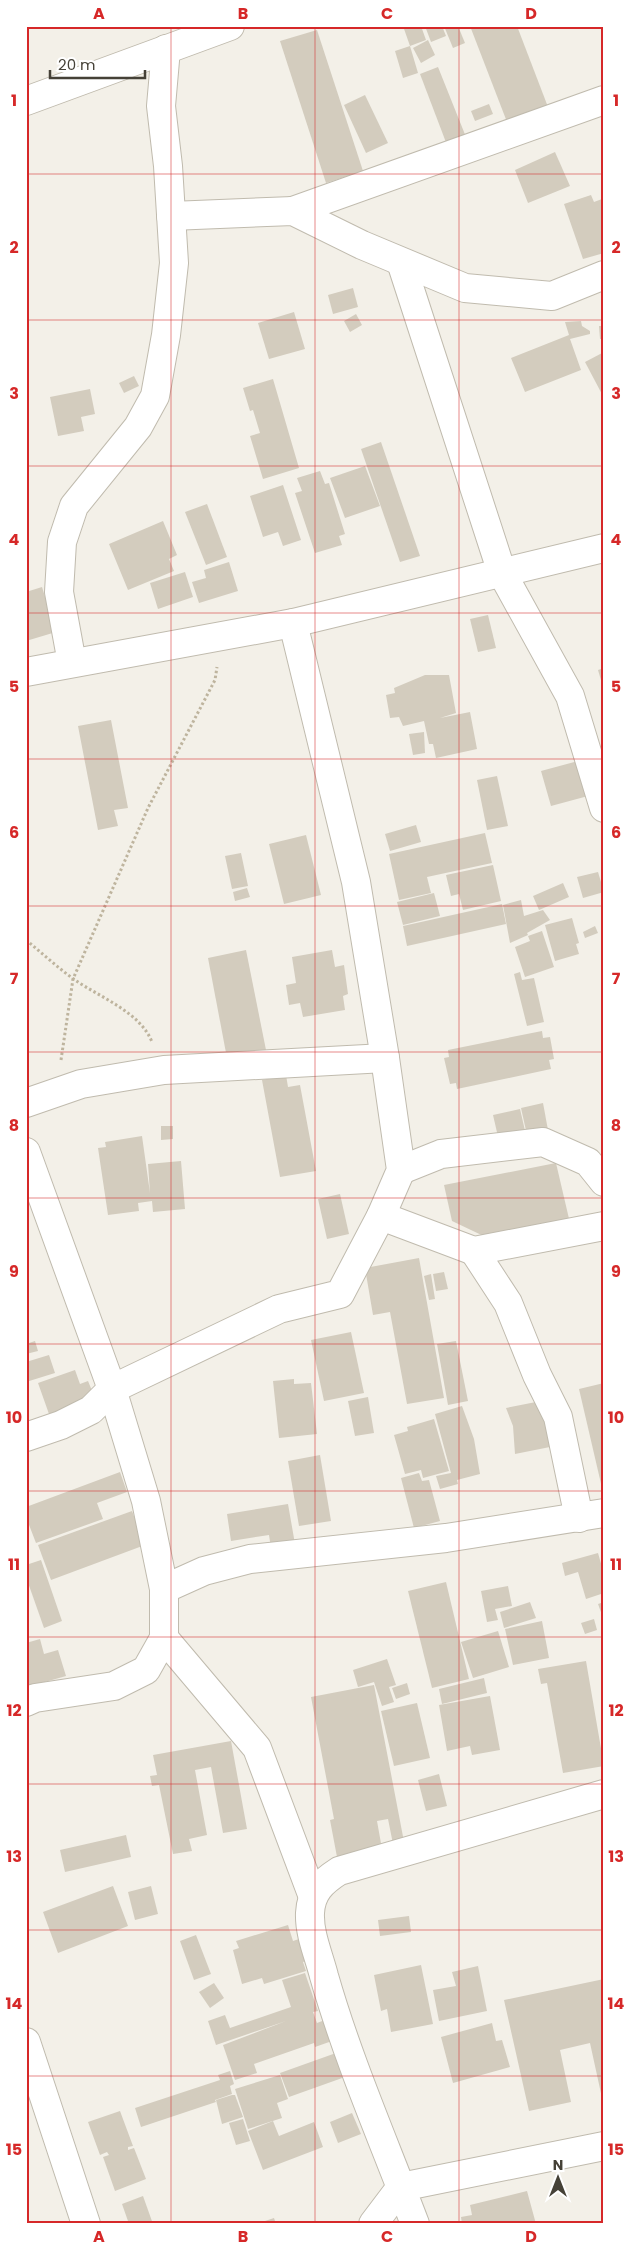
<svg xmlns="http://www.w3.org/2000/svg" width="630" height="2250" font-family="Poppins,sans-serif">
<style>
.building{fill:#d3ccbe}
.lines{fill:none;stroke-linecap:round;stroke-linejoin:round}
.minor-casing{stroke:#c0bbae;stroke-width:30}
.path{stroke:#beb49e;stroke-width:3;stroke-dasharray:2.5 2.5;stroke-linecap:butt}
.minor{stroke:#fff;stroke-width:28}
.grid{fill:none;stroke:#d62828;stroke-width:1;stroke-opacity:0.55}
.neatline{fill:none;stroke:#d62828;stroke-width:2}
.grid-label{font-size:16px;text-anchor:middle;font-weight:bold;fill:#d62828}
</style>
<rect width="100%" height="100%" fill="#f3f0e8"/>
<g class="building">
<polygon points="403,26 421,26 426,40 410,46"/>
<polygon points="425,26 442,26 446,36 431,42"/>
<polygon points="444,26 458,26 465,43 453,48"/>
<polygon points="470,26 517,26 548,107 507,122"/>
<polygon points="317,30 363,171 326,183 280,41"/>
<polygon points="428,40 435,55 421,63 413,48"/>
<polygon points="410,46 418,73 403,78 395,51"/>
<polygon points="438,67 466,137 447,145 420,74"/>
<polygon points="365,95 388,143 366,153 344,105"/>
<polygon points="489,104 493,114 475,121 471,111"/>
<polygon points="555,152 570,186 528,203 515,170"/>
<polygon points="591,195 594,202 602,199 604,206 604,253 583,259 564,204"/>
<polygon points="353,288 358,307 333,314 328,295"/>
<polygon points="294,312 305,349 269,359 258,323"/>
<polygon points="356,314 362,325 350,332 344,321"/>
<polygon points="581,321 582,326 590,331 590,334 570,339 581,370 525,392 511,358 569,335 565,322"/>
<polygon points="599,326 604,326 604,339 600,339"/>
<polygon points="604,352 604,398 585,362"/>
<polygon points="134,376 139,386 124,393 119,383"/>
<polygon points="273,379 299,468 263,479 250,436 260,433 253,410 250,411 243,388"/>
<polygon points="90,389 95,414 81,417 84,431 58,436 50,397"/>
<polygon points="381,442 420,556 400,562 361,449"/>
<polygon points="365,466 380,506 345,518 330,478"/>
<polygon points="320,471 325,484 329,483 345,534 339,536 342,545 315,553 295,493 302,491 297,478"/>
<polygon points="283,485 301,540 283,546 278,532 263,537 250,496"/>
<polygon points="207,504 227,557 206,565 185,512"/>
<polygon points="163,521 177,555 169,559 174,571 128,590 109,544"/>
<polygon points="229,562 238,591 199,603 192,582 206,578 204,570"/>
<polygon points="185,572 193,597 158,609 150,583"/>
<polygon points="42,587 56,632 26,641 26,592"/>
<polygon points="488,615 496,648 478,652 470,619"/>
<polygon points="604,668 604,687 603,687 598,670"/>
<polygon points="425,675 449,675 456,713 440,718 470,712 477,749 436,758 433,744 429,744 424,721 403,726 399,717 390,718 386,695 395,693 394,688"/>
<polygon points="111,720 128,808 114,810 118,826 98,830 78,726"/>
<polygon points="424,732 425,753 413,755 409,734"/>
<polygon points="578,761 588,796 551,806 541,771"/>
<polygon points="497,776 508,826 487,830 477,780"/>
<polygon points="416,825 421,842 390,851 385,834"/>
<polygon points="485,833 492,863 427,877 431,893 399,900 389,854"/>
<polygon points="306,835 321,895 284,904 269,844"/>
<polygon points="241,853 248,886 232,889 225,856"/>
<polygon points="493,865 501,901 463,910 459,894 451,896 446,875"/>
<polygon points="598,872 604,892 583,898 577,877"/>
<polygon points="563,883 569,897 539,910 533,896"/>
<polygon points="247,888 250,897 235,901 233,892"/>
<polygon points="434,893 440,916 403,925 397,902"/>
<polygon points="521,900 524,916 543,910 550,920 527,933 528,935 510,943 503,905"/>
<polygon points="502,904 506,924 407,946 403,926"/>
<polygon points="572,918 579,943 576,944 579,954 555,961 545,925"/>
<polygon points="595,926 598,933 585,938 583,932"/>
<polygon points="542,931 554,967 525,977 515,947 530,941 528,936"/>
<polygon points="246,950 266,1050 227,1058 208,958"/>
<polygon points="332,950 335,967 344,965 348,994 343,996 345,1010 303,1017 300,1003 289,1005 286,985 296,983 292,957"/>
<polygon points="520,972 522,980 534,978 544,1022 527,1026 514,974"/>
<polygon points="542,1031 543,1038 550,1037 554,1059 549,1060 551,1069 457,1089 456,1083 450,1084 444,1058 449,1057 448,1050"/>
<polygon points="286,1075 288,1087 300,1085 316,1171 280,1177 262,1080"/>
<polygon points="543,1103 548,1130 527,1135 521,1108"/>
<polygon points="520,1109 526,1135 499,1141 493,1115"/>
<polygon points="161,1126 173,1126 173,1139 161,1140"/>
<polygon points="142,1136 150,1193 148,1164 181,1161 185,1209 153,1212 152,1201 138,1203 139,1211 108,1215 98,1148 106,1147 105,1142"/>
<polygon points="556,1163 570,1223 492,1240 452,1221 444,1185"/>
<polygon points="340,1194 349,1234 327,1239 318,1199"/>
<polygon points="419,1258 444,1398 407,1404 390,1312 373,1315 365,1268"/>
<polygon points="444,1272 448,1289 436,1291 433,1274"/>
<polygon points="431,1274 435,1299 429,1300 424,1276"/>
<polygon points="351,1332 364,1393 324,1401 311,1340"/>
<polygon points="35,1341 38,1351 26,1354 26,1344"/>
<polygon points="456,1341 468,1401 448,1405 437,1344"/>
<polygon points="49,1355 55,1373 26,1382 26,1362"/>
<polygon points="75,1370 80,1384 88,1381 95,1398 49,1414 38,1383"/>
<polygon points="294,1379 294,1384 311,1383 317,1434 279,1438 273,1381"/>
<polygon points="604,1383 604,1488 602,1488 579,1389"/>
<polygon points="368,1397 374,1433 355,1436 348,1401"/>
<polygon points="541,1401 551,1418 550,1447 515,1454 513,1426 506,1408"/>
<polygon points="462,1406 474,1439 480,1474 457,1480 458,1484 440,1489 436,1476 451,1473 435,1414"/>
<polygon points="434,1419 449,1471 423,1478 421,1470 405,1474 394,1435 408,1431 407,1427"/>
<polygon points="320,1455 331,1521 299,1526 288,1461"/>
<polygon points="120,1472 127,1492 97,1503 103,1519 36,1543 26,1517 26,1507"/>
<polygon points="419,1473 422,1481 429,1480 440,1521 414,1528 401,1478"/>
<polygon points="288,1504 295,1544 271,1548 269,1535 231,1541 227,1514"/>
<polygon points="132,1511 145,1545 51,1580 38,1545"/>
<polygon points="598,1553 604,1574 604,1593 586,1599 578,1572 565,1576 562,1563"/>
<polygon points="41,1560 62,1621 44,1628 26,1577 26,1565"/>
<polygon points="446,1582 469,1679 432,1688 408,1591"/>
<polygon points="508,1586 512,1606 495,1609 498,1620 487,1622 481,1591"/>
<polygon points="530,1602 536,1618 504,1628 500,1612"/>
<polygon points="604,1602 604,1614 602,1615 598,1604"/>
<polygon points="594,1619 597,1630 585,1634 581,1623"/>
<polygon points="542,1621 549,1658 513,1665 505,1629"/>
<polygon points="498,1631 509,1667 473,1678 461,1642"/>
<polygon points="40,1639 44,1654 58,1650 66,1676 45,1682 47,1690 26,1696 26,1643"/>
<polygon points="387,1659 396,1685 389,1687 394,1702 382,1706 374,1682 358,1687 353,1670"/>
<polygon points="586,1661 604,1766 563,1773 547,1683 541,1684 538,1669"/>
<polygon points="484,1678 487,1693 442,1704 439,1689"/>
<polygon points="407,1683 410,1694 396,1699 392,1688"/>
<polygon points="374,1685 405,1847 394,1849 388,1819 377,1821 382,1849 337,1857 330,1820 334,1819 311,1697"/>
<polygon points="490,1696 500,1750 472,1755 470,1746 447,1751 439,1705"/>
<polygon points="417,1703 430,1758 394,1766 381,1711"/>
<polygon points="231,1741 247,1829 223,1833 211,1767 195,1770 207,1835 189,1839 192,1851 173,1854 159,1785 152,1786 150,1776 157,1775 153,1755"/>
<polygon points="439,1774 447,1806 426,1811 418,1780"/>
<polygon points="126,1835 131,1857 65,1872 60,1850"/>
<polygon points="113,1886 128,1926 58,1953 43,1912"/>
<polygon points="151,1886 158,1914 135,1920 128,1892"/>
<polygon points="409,1916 411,1932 380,1936 378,1920"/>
<polygon points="288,1925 293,1941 299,1939 306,1961 303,1962 306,1971 264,1984 262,1978 242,1984 233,1950 239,1948 236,1941"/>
<polygon points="196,1935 211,1974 194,1980 180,1941"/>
<polygon points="421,1965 433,2024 391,2032 387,2009 381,2011 374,1975"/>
<polygon points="478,1966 487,2011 439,2021 433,1990 456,1986 452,1972"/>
<polygon points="305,1973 318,2011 313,2012 317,2023 325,2020 332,2041 315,2047 314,2043 254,2064 257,2073 235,2080 223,2045 286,2021 216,2045 208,2021 225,2015 230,2028 291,2007 282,1980"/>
<polygon points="604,1979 604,2098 602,2098 590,2043 560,2050 571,2102 529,2111 504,2000"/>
<polygon points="214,1983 224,1998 210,2008 199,1992"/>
<polygon points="492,2023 496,2041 502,2040 510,2067 453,2083 441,2037"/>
<polygon points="336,2053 345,2077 289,2097 280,2073"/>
<polygon points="230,2071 234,2084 230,2086 232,2094 215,2100 216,2102 141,2127 135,2108 220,2080 218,2075"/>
<polygon points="280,2075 288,2099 277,2103 282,2118 248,2129 235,2089"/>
<polygon points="232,2095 235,2095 243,2117 222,2124 216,2100"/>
<polygon points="120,2111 133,2146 128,2147 128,2150 134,2148 146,2179 115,2191 103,2157 109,2155 107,2152 100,2155 88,2122"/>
<polygon points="352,2113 361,2134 338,2143 330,2122"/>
<polygon points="243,2119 250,2141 236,2145 229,2123"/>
<polygon points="273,2121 279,2136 314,2122 323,2147 263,2170 248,2131"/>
<polygon points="527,2191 536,2224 462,2224 461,2217 472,2215 470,2205"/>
<polygon points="143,2196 153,2224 129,2224 122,2204"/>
<polygon points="274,2218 276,2224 259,2224 259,2223"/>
</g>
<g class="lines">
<defs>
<g id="minor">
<polyline points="26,101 230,26"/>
<polyline points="293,211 604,100"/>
<polyline points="171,216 293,211 362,245 465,288 552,296 604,275"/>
<polyline points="401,262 502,573 570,696 604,808"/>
<polyline points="293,623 356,882 385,1058 401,1170 381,1216"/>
<polyline points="72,663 59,592 62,542 74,506 138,427 155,396 166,335 174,263 168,166 161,106 166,49"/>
<polyline points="26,672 293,623 604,548"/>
<polyline points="26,1103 81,1084 164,1070 385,1058"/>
<polyline points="26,1152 112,1389 146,1501 164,1589 164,1638 146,1670 114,1686 35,1698 26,1702"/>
<polyline points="401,1170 441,1154 543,1142 588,1162 604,1182"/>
<polyline points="474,1251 508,1303 537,1375 558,1417 579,1518"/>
<polyline points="26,1437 61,1425 91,1410 112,1389 279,1309 340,1294 381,1216 474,1251 604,1226"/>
<polyline points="164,1589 204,1571 250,1559 446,1538 604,1513"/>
<polyline points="164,1638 257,1748 313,1897"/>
<polyline points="26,2042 86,2224"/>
<polyline points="373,2224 401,2187 604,2146"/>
<path d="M415,2224c-31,-82 -67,-164 -91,-248 -5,-20 -15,-42 -14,-63 1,-21 12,-31 29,-42l265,-77"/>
</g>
</defs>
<use href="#minor" class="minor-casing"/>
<g class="path">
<path d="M26,940c16,13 32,28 49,40 26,18 65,32 77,62"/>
<polyline points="61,1060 73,979 148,808 215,680 217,667"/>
</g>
<use href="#minor" class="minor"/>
</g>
<path class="grid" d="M171,26v2198M315,26v2198M459,26v2198M26,174h578M26,320h578M26,466h578M26,613h578M26,759h578M26,906h578M26,1052h578M26,1198h578M26,1344h578M26,1491h578M26,1637h578M26,1784h578M26,1930h578M26,2076h578"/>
<rect width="630" height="2250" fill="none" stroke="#ffffff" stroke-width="55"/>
<g transform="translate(558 2178)" stroke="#ffffff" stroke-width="4" paint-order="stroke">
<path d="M0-4L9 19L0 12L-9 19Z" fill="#454137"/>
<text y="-8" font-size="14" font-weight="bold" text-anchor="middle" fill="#454137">N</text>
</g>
<path d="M50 70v8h95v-8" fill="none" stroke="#454137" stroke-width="2.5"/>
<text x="58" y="70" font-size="15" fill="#454137" stroke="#ffffff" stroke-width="4" paint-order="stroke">20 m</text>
<rect x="28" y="28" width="574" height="2194" class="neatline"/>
<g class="grid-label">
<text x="99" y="19">A</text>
<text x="243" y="19">B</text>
<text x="387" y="19">C</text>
<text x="531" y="19">D</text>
<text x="14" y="106">1</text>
<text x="616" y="106">1</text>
<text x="14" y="253">2</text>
<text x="616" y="253">2</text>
<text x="14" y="399">3</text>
<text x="616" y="399">3</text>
<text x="14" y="545">4</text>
<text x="616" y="545">4</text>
<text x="14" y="692">5</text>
<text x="616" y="692">5</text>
<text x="14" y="838">6</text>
<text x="616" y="838">6</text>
<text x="14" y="984">7</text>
<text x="616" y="984">7</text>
<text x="14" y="1131">8</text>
<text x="616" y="1131">8</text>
<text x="14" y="1277">9</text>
<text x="616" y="1277">9</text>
<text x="14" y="1423">10</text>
<text x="616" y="1423">10</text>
<text x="14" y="1570">11</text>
<text x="616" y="1570">11</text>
<text x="14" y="1716">12</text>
<text x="616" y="1716">12</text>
<text x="14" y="1862">13</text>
<text x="616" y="1862">13</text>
<text x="14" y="2009">14</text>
<text x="616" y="2009">14</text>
<text x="14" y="2155">15</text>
<text x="616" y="2155">15</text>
<text x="99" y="2242">A</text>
<text x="243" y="2242">B</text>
<text x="387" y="2242">C</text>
<text x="531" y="2242">D</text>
</g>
</svg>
